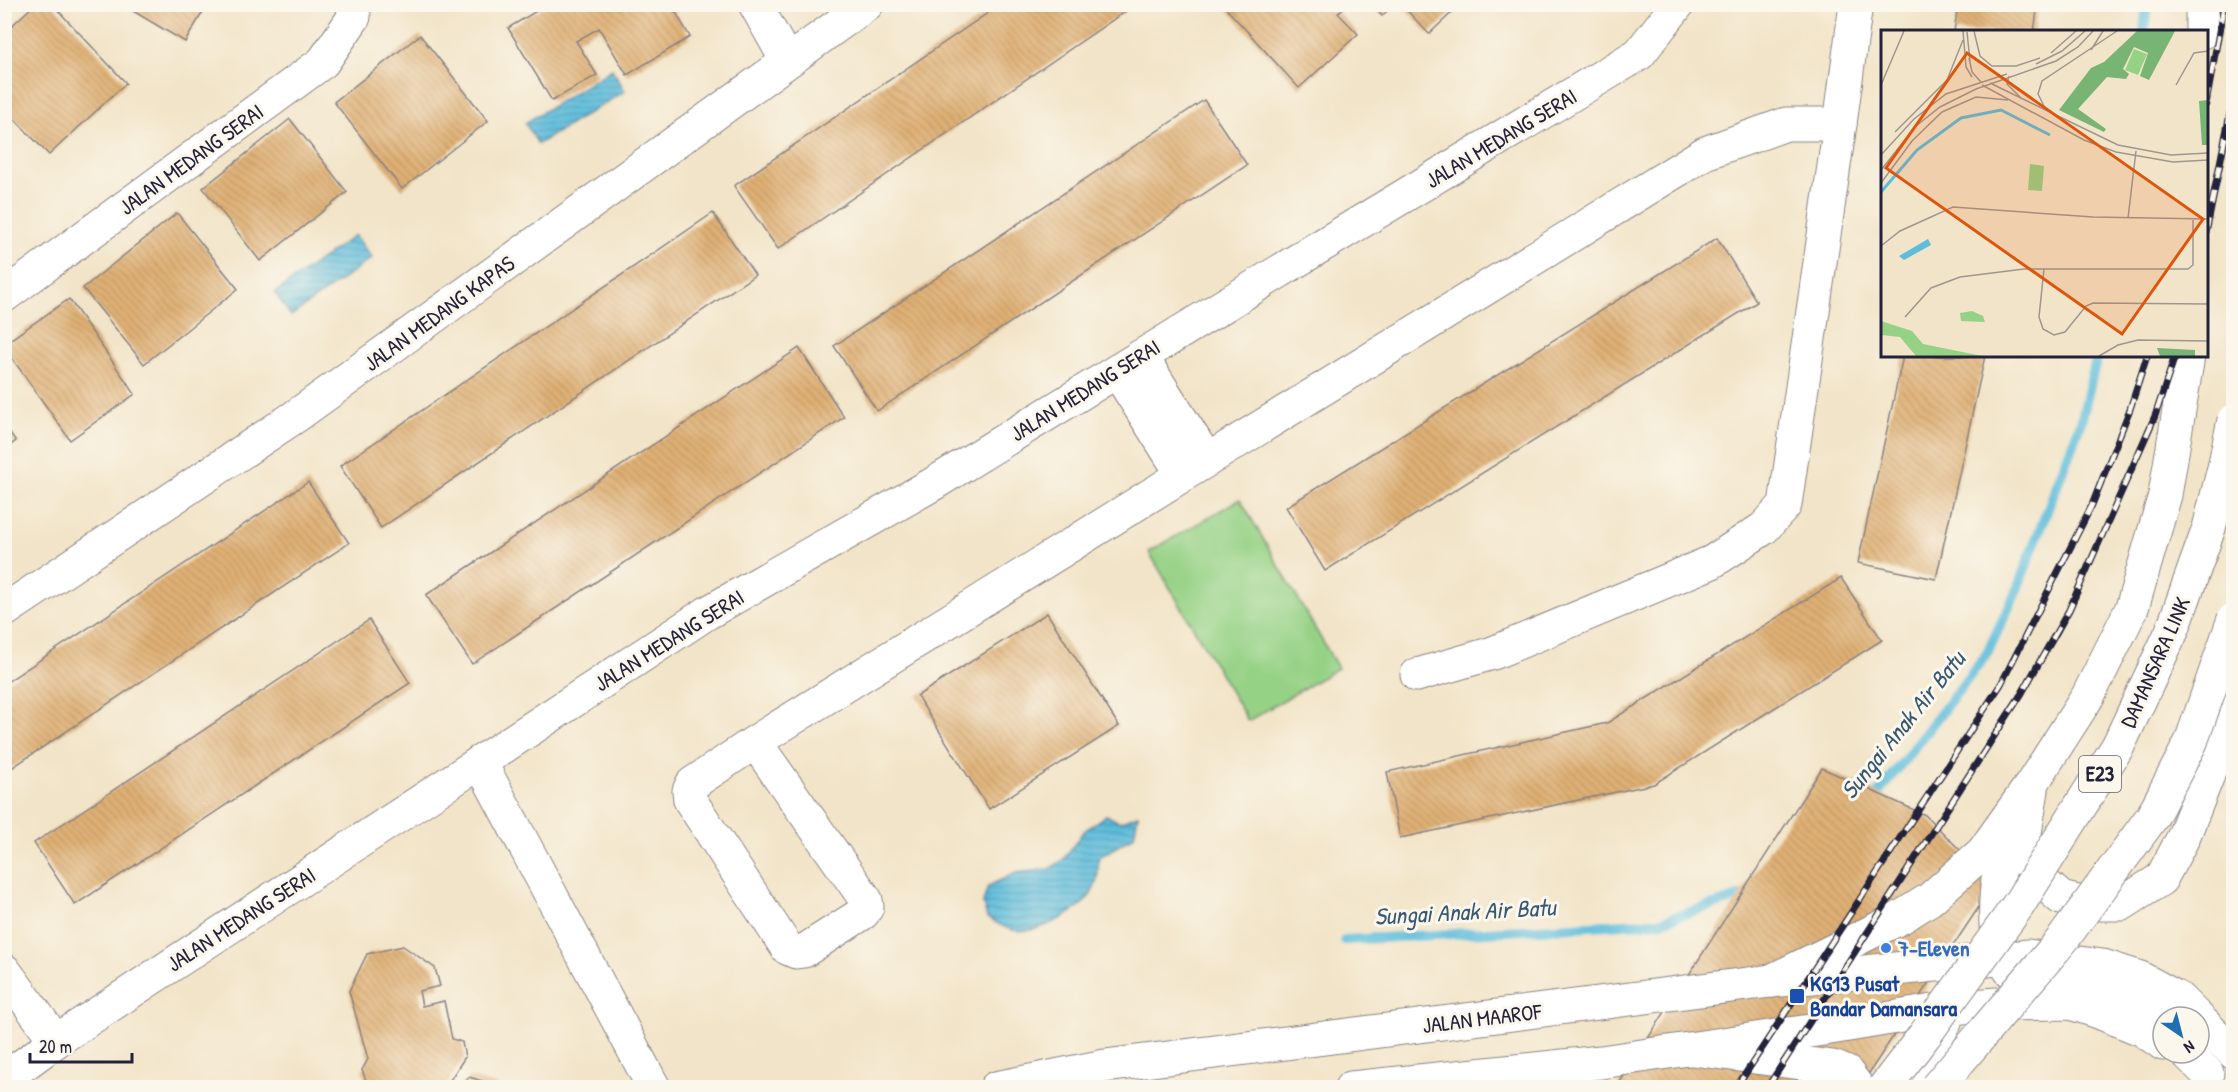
<svg xmlns="http://www.w3.org/2000/svg" width="2238" height="1092" font-family="'Patrick Hand',sans-serif">
<style>
.pitch{fill:#96d286;stroke:#5c7a60;stroke-width:1.5}
.water{fill:url(#water-rules);stroke:#40708c;stroke-width:1.5}
.lines{fill:none;stroke-linecap:round;stroke-linejoin:round}
.stream{stroke:#5dbddc;stroke-width:10}
.building{fill:url(#building-back-hatch)}
.minor-casing{stroke:#8a8382;stroke-width:35}
.major-casing{stroke:#8a8382;stroke-width:35}
.highway-casing{stroke:#8a8382;stroke-width:35}
.minor{stroke:#fff;stroke-width:33}
.major{stroke:#fff;stroke-width:33}
.highway{stroke:#fff;stroke-width:33}
.rail-casing{stroke:#22223b;stroke-width:7}
.rail{stroke:#fbf7ec;stroke-width:4.5;stroke-dasharray:14;stroke-linecap:butt}
.highway-bridge-casing{stroke:#8a8382;stroke-width:35;stroke-linecap:butt}
.highway-bridge{stroke:#fff;stroke-width:33}
.shop-dot{fill:#3f7fe0;stroke:#fbf7ec;stroke-width:2}
.transit-dot{fill:#1a4fb4;stroke:#fbf7ec;stroke-width:2}
.labels{text-anchor:middle;stroke-width:6;stroke-linejoin:round;paint-order:stroke}
.shield{fill:#fbf7ec;stroke:#636270;stroke-width:1.5}
.shield-label{font-size:21px;font-weight:bold;fill:#22223b}
.street-label{font-size:22px;fill:#22223b;stroke:#fbf7ec}
.shop-label{font-size:22px;font-weight:bold;fill:#366cbe;stroke:#fbf7ec;text-anchor:start}
.transit-label{font-size:22px;font-weight:bold;fill:#164399;stroke:#fbf7ec;text-anchor:start}
.water-label{font-size:24px;font-style:italic;fill:#375873;stroke:#fbf7ec}
.inset-river{fill:none;stroke:#5dbddc;stroke-width:3}
.inset-road{fill:none;stroke:#9f9690;stroke-width:1.5}
.view{fill:#de560e;fill-opacity:0.15;stroke:#de560e;stroke-width:3}
.inset-edge{fill:none;stroke:#22223b;stroke-width:3}
</style>
<defs>
<pattern id="water-rules" width="6" height="5" patternUnits="userSpaceOnUse" patternTransform="scale(1.5)"><rect width="6" height="5" fill="#5dbddc"/><path d="M0 2.5h6" fill="none" stroke="#4c99b4"/></pattern>
<pattern id="building-back-hatch" width="6" height="6" patternUnits="userSpaceOnUse" patternTransform="scale(1.5)"><rect width="6" height="6" fill="#dfb075"/><path d="M-1 5l2 2M0 0l6 6M5-1l2 2" fill="none" stroke="#bf9766"/></pattern>
</defs>
<rect width="100%" height="100%" fill="#fbf7ec"/>
<filter id="ink" filterUnits="userSpaceOnUse"><feTurbulence type="fractalNoise" baseFrequency=".0167" numOctaves="2"/><feDisplacementMap in="SourceGraphic" scale="12" xChannelSelector="R" yChannelSelector="G"/><feConvolveMatrix kernelMatrix="1 2 1 2 8 2 1 2 1" color-interpolation-filters="sRGB"/></filter>
<filter id="wash" filterUnits="userSpaceOnUse"><feTurbulence type="fractalNoise" baseFrequency=".008" numOctaves="4" result="noise"/><feDisplacementMap in="SourceGraphic" scale="24" xChannelSelector="R" yChannelSelector="G"/><feGaussianBlur stdDeviation="1.35" result="paint"/><feColorMatrix in="noise" values="0 0 0 0 0 0 0 0 0 0 0 0 0 0 0 0 0 1.4 0 .05"/><feComposite in="paint" operator="in"/></filter>
<g filter="url(#wash)">
<rect width="100%" height="100%" fill="#f2e4c8"/>
<polygon class="pitch" points="1240,499 1338,668 1248,721 1149,552"/>
<g class="water">
<polygon points="612,69 625,91 538,144 525,123"/>
<polygon points="355,235 372,258 291,316 275,293"/>
<path d="M1106,815l13,7 19,-7 -4,21 -36,22c1,12 0,25 -7,36 -12,18 -56,42 -78,36 -9,-2 -17,-8 -26,-12l-4,-15 5,-17 28,-13 34,-4 14,-10 19,-27z"/>
</g>
<g class="lines">
<g class="stream">
<polyline points="2144,32 2147,4"/>
<polyline points="1870,804 1986,655 2016,592 2081,422 2097,356"/>
<polyline points="1345,940 1659,922 1751,893"/>
</g>
</g>
<g id="blocks">
<g class="building">
<polygon points="35,4 52,4 126,83 49,155 4,108 4,33"/>
<polygon points="548,4 671,4 690,37 627,75 599,28 576,41 597,75 552,101 508,28"/>
<polygon points="1001,4 1136,4 778,249 734,186"/>
<polygon points="1222,4 1347,4 1338,13 1358,34 1299,88"/>
<polygon points="1371,4 1394,4 1382,16"/>
<polygon points="1401,4 1461,4 1429,34"/>
<polygon points="1958,4 2038,4 2034,32 1954,32"/>
<polygon points="123,5 207,5 185,42"/>
<polygon points="420,35 488,121 402,189 334,102"/>
<polygon points="1204,100 1247,165 877,411 834,346"/>
<polygon points="290,119 347,192 260,261 203,188"/>
<polygon points="177,213 238,289 144,364 83,288"/>
<polygon points="713,213 755,275 381,528 340,466"/>
<polygon points="1717,238 1757,302 1325,571 1286,507"/>
<polygon points="69,299 135,394 70,440 4,347 4,344"/>
<polygon points="799,348 844,417 472,664 426,595"/>
<polygon points="1903,356 1985,356 1936,579 1858,563"/>
<polygon points="4,425 16,441 4,450"/>
<polygon points="308,482 349,543 4,773 4,684"/>
<polygon points="1841,578 1882,640 1654,784 1400,838 1387,772 1607,723"/>
<polygon points="1047,613 1119,726 989,809 917,696"/>
<polygon points="369,620 410,683 75,905 34,843"/>
<polygon points="1822,768 1925,815 1994,884 1859,1088 1616,1088"/>
<polygon points="403,946 435,968 440,986 419,991 422,1006 444,1001 452,1039 462,1042 465,1057 448,1083 454,1088 378,1088 367,1083 362,1070 368,1059 349,991 367,954"/>
<polygon points="469,1077 502,1087 502,1088 459,1088"/>
</g>
</g>
</g>
<g filter="url(#ink)">
<use href="#blocks" fill-opacity="0" stroke="#8a8382" stroke-width="1.5"/>
<g class="lines">
<defs>
<g id="minor">
<polyline points="755,4 787,61"/>
<polyline points="1840,124 1856,4"/>
<polyline points="4,296 323,62 354,17 353,4"/>
<polyline points="1141,356 1207,460"/>
<polyline points="1117,371 1183,475"/>
<polyline points="4,611 296,416 867,4"/>
<polyline points="755,742 866,900 867,907 863,913 804,951 796,952 787,948 690,800 689,791 692,784 755,742 1183,475 1705,153 1786,124 1840,124 1785,505 1764,528 1712,562 1493,653 1417,675"/>
<polyline points="480,762 654,1088"/>
<polyline points="4,970 56,1041"/>
<polyline points="4,1079 56,1041 707,613 933,484 1316,249 1639,54 1678,4"/>
</g>
<g id="major">
<polyline points="2199,1019 2234,1053"/>
<polyline points="996,1088 1105,1066 1771,981 2028,956 2103,966 2140,978 2179,999 2197,1017"/>
<polyline points="1351,1088 1601,1062 1837,1027 1951,1008 1997,1004 2071,1003 2096,1011 2143,1030 2163,1044"/>
</g>
<g id="highway">
<polyline points="2202,32 2202,4"/>
<polyline points="2032,790 2024,839 2031,866 2045,884 2061,898 2087,904 2122,904 2161,879 2183,838 2208,775 2234,696"/>
<path d="M2016,826c-5,14 -12,28 -16,42 -6,27 -11,99 22,110 21,6 46,1 68,5 27,6 54,26 73,46"/>
<polyline points="1771,981 1900,918 1930,899 1983,852 2033,782 2088,696 2132,608 2165,495 2188,356"/>
<polyline points="1692,1049 1833,1067 1847,1073 1858,1088"/>
<polyline points="2187,1053 2207,1073"/>
<polyline points="1912,1088 1945,1022"/>
</g>
</defs>
<use href="#minor" class="minor-casing"/>
<use href="#major" class="major-casing"/>
<use href="#highway" class="highway-casing"/>
<use href="#minor" class="minor"/>
<use href="#major" class="major"/>
<use href="#highway" class="highway"/>
<defs>
<g id="rail">
<polyline points="2206,104 2224,4"/>
<polyline points="2206,233 2234,94"/>
<polyline points="1736,1088 2001,684 2092,505 2130,409 2147,356"/>
<polyline points="1767,1088 2022,693 2069,610 2155,416 2175,356"/>
</g>
</defs>
<use href="#rail" class="rail-casing"/>
<use href="#rail" class="rail"/>
<defs>
<g id="highway-bridge">
<polyline points="1884,1088 1924,1036 2019,904 2118,746 2172,631 2209,528 2224,468 2234,420"/>
<polyline points="1936,1088 2063,939 2152,817 2191,742 2234,619"/>
</g>
</defs>
<use href="#highway-bridge" class="highway-bridge-casing"/>
<use href="#highway-bridge" class="highway-bridge"/>
</g>
</g>
<circle class="shop-dot" cx="1886" cy="948" r="6"/>
<rect class="transit-dot" x="1789" y="988" width="16" height="16" rx="3"/>
<g class="labels">
<rect class="shield" x="2079" y="756" width="42" height="36" rx="4.5"/>
<g class="shield-label">
<text x="2100" y="781">E23</text>
</g>
<g class="street-label">
<text transform="translate(1501 138) rotate(-31)" y="8">JALAN MEDANG SERAI</text>
<text transform="translate(191 159) rotate(-36)" y="8">JALAN MEDANG SERAI</text>
<text transform="translate(439 313) rotate(-36)" y="8">JALAN MEDANG KAPAS</text>
<text transform="translate(1085 390) rotate(-32)" y="8">JALAN MEDANG SERAI</text>
<text transform="translate(669 640) rotate(-32)" y="8">JALAN MEDANG SERAI</text>
<text transform="translate(2155 662) rotate(-66)" y="8">DAMANSARA LINK</text>
<text transform="translate(241 919) rotate(-33)" y="8">JALAN MEDANG SERAI</text>
<text transform="translate(1482 1018) rotate(-7)" y="8">JALAN MAAROF</text>
</g>
<g class="shop-label">
<text x="1898" y="956">7-Eleven</text>
</g>
<g class="transit-label">
<text x="1810" y="991">KG13 Pusat<tspan x="1810" dy="25">Bandar Damansara</tspan></text>
</g>
<g class="water-label">
<text transform="translate(1903 725) rotate(-51)" y="8">Sungai Anak Air Batu</text>
<text transform="translate(1465 912) rotate(-3)" y="8">Sungai Anak Air Batu</text>
</g>
</g>
<g transform="translate(1881 30)">
<rect width="327" height="327" fill="#f2e4c8"/>
<path d="M91,281l11,5 2,6 -24,-1 -1,-8zM0,291l31,10 11,13 59,12h-66l-16,-19 -19,-2z" fill="#96d286"/>
<path d="M256,1h38l-26,49 -9,-4 8,-23 -14,-6 -11,22 6,5 -3,5 -19,-2 -29,32 28,20 -2,3 -45,-22 32,-42 13,-6zM327,70v45h-6l-3,-44zM276,318l38,2v6h-35z" fill="#78b473"/>
<path d="M253,19l13,5 -9,21 -13,-5zM149,134l14,2 -2,25 -14,-1z" fill="#96d286"/>
<path d="M47,209l3,6 -27,15 -5,-4z" fill="#5dbddc"/>
<path class="inset-river" d="M0,162l36,-42 44,-32 40,-8 49,25"/>
<path class="inset-road" d="M82,1l3,36 6,10M93,1l6,25 12,10h24l24,-8M86,2l3,29M210,20l12,-19M170,23l25,-22M88,28l3,14 9,10M155,34l26,-13 23,-20M128,46l-2,8 14,14M109,53l128,62 53,10 37,-2M0,55l23,-54M101,55l102,55 32,12 57,10 35,-2M295,55l18,-32 14,-2M164,78l-7,-14 4,-13 75,-50M14,102l52,-52 16,-40M0,125l33,-36 32,-25 61,-20M0,140l35,-44 24,-19 36,-18 80,-28 22,-14 15,-16M0,153l31,-42 30,-29 34,-15 32,3M247,188l8,-67M0,216l19,-15 53,-24 140,10 115,2M163,239l-5,48 4,12 11,6 11,-3 21,-26 7,-3 115,1M24,287l26,-29 29,-11 64,-8h164l5,-4v-45M218,326l19,-11 20,-5 70,1"/>
<path class="view" d="M86,23l236,166 -81,115 -236,-166z"/>
<rect width="327" height="327" class="inset-edge"/>
</g>
<rect width="2238" height="1092" fill="none" stroke="#fbf7ec" stroke-width="24"/>
<g transform="translate(2181 1035) rotate(145)"><circle r="28" fill="#fbf7ec" stroke="#a4a2a5" stroke-width="1.5"/>
<path d="M0-4.5L10 22L0 15L-10 22Z" fill="#1f6fb2"/>
<text y="-9" font-size="16" font-weight="bold" text-anchor="middle" fill="#22223b">N</text>
</g>
<path d="M30 1053v9h102v-9" fill="none" stroke="#22223b" stroke-width="3"/>
<text x="39" y="1053" font-size="18" fill="#22223b" stroke="#fbf7ec" stroke-width="4.5" paint-order="stroke">20 m</text>
</svg>
